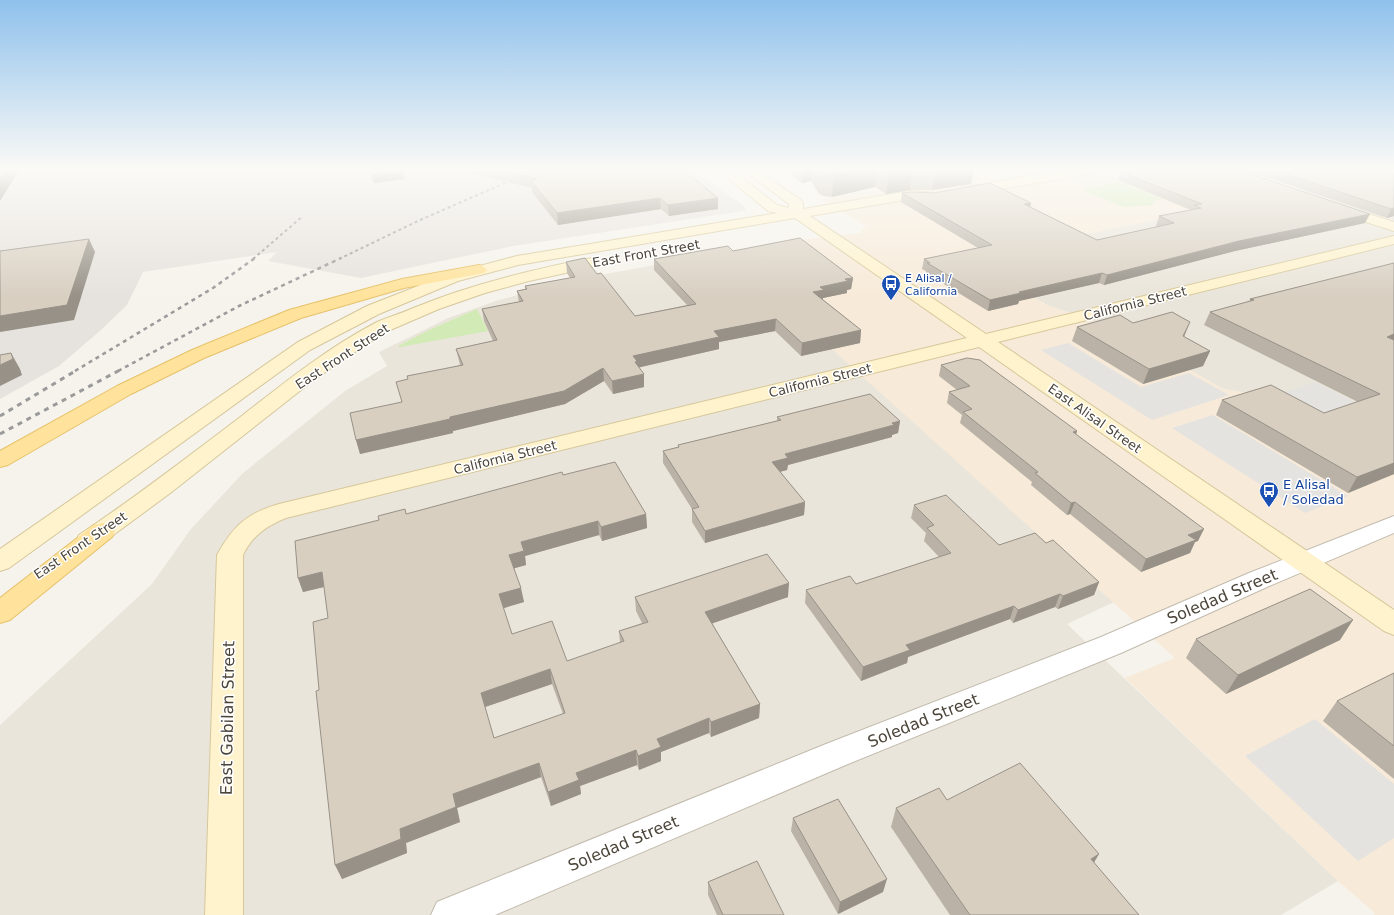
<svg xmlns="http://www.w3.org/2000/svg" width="1394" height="915" font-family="'DejaVu Sans',sans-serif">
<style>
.residential{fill:#eae5da}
.commercial{fill:#f7ead8}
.industrial{fill:#e6e2dd}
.green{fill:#d2eab5}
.parking{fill:#e5e3e0}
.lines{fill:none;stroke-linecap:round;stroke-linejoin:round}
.street-casing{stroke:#c2bbae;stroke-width:2}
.secondary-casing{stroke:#d6c79b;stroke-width:2}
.primary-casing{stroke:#e6c16a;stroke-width:2}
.street{fill:#fff;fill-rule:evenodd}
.secondary{fill:#fff3cd;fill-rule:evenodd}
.primary{fill:#ffe39c;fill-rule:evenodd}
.rail-far2{stroke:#9a9a9a;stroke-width:2;stroke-dasharray:3 3;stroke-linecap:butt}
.rail-far1{stroke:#9a9a9a;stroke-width:2.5;stroke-dasharray:4 4;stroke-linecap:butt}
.rail{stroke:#9a9a9a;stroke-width:3;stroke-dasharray:5 5;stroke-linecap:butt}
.wall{fill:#bab2a6;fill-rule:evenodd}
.shaded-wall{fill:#979187}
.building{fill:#d8cfc1;stroke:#979187;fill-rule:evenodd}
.labels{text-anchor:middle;stroke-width:3;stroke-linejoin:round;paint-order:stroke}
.far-transit-label{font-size:11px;fill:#164399;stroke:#fff;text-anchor:start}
.street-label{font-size:13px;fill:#4b4439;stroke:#fff}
.transit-label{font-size:13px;fill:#164399;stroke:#fff;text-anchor:start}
.near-street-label{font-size:16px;fill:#4b4439;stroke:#fff}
</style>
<rect width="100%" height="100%" fill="#f6f3ec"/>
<g class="residential">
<polygon points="1394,169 1394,467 1269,397 1223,389 1118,329 1047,305 966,258 1303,190"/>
<polygon points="725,252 1114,602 1067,624 1338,881 1281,915 0,915 0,725 152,584 191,529 242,474 345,391 387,366 379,352 426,329 448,318 496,301 568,281"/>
</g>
<polygon class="commercial" points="1006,169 1205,169 1278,195 966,258 1047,305 1118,329 1223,389 1269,397 1394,467 1394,915 1374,915 1375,913 1338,881 1125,678 1175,658 725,253 792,241 861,233 861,230 867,227 821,199"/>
<polygon class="industrial" points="0,169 691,169 743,205 746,209 743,211 513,246 361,278 268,261 277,252 143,272 127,305 101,330 59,366 0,399"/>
<g class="green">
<polygon points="1117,182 1163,199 1154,201 1152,205 1124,207 1082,190"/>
<polygon points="477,309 488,331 400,347 398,346 429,330"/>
</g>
<g class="parking">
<polygon points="1068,343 1141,387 1189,373 1229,395 1152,420 1041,350"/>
<polygon points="1315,382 1366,408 1320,424 1270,397"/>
<polygon points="1213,415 1348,496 1305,513 1172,428"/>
<polygon points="1315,719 1394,784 1394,838 1358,861 1245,756"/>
</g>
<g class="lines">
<defs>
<polygon id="street" points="1394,516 1394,533 1267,587 1121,653 848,764 495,915 431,915 437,902 826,744 1101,637 1249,573"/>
<g id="secondary">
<path d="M717,169h14l46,36 12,3v-4l-47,-35h14l45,31 2,3v6l107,-18 26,2 1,3 -1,3h-26l-100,17 176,118 408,-98v8l-396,98 396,268v25l-10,-4 -405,-284 -693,171c-20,8 -34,18 -43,37v360h-38l12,-360c16,-29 30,-42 62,-51l688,-166 -172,-120 -277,47 -60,16 -79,33 -69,36 -301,218 -9,3v-22l298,-207 69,-36 79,-31 71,-19 261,-43 -10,-2z"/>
<polygon points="1071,169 1099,169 1093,173 967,195 963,194 961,191 963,188 967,187"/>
<polygon points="1340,205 1394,222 1394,231 1335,212 1333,209 1335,206"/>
<path d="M597,257l5,2 3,3 -3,3 -73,16 -44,12 -46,16 -51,22 -41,26 -37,26 -141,111 -72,53 -9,2 -9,-2 -3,-6 3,-6c57,-38 110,-79 164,-120 42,-33 86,-68 134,-93 11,-5 23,-8 34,-13 60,-25 122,-40 186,-52z"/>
</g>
<g id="primary">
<polygon points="479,265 484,267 487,270 484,273 404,288 301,318 204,358 131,394 8,465 0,467 0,451 117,386 192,350 289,310 402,279"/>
<polygon points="103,523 112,525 115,531 112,537 10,620 0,623 0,598 94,525"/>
</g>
</defs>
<use href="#street" class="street-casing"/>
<use href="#secondary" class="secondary-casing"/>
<use href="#primary" class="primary-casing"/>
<use href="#street" class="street"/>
<use href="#secondary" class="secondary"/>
<use href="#primary" class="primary"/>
<g class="rail-far2">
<polyline points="253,259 303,216"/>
<polyline points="339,259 420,220 537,169"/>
</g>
<g class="rail-far1">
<polyline points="75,371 213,288 255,258"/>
<polyline points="118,371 239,306 341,258"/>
</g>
<g class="rail">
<polyline points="0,416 77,370"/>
<polyline points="0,434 120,370"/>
</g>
</g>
<g class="wall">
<polygon points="368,169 402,169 405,179 374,183"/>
<polygon points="452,169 682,169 718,209 669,216 661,209 558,225 532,192 532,188"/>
<polygon points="787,169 974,169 971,184 932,190 910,190 886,194 875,187 832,197 824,196 819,194 811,181 802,183 795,178"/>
<polygon points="1131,169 1236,169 1365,223 1235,251 1104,285 1099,283 1019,301 1018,304 988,311 926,273 926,271 922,269 924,259 978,248 901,202 902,193 1031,203 1030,207 1097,240 1158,227 1156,226 1159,216 1191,210 1118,180 1121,172 1133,170"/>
<polygon points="1242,169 1394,169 1394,216 1387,218"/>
<polygon points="733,251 853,278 851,289 847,290 847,293 823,298 823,300 861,330 860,343 801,356 775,331 719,342 719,349 639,367 644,387 613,394 604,381 565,404 453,431 453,433 360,454 356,440 401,402 408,379 460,365 456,349 493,341 484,321 482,309 519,302 517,291 525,289 525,286 570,278 567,273 566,262 597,274 635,316 687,305 654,270 654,259"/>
<polygon points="1394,263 1394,474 1348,493 1216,415 1222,400 1324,413 1358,402 1204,325 1210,312 1249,302 1250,299"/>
<polygon points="1133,323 1184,337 1210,351 1203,366 1143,384 1072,341 1077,327"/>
<polygon points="941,365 1077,431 1076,435 1198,541 1195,542 1190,553 1141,572 1070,514 1067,515 1031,485 1032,482 960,423 962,415 947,403 949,392 957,390 939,376"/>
<polygon points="777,417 900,421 898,433 892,435 892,437 788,465 787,470 780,472 805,502 804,515 705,543 692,522 692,509 663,463 663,451 678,447 678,445 777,421"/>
<path d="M563,475l83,39 1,14 -45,13 -3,-6 -74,21 1,9 -12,3 10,34 -21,6 9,26 55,27 53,-18 -1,-12 23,-8 -6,-12 -1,-14h153l-76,26 48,81 -1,14 -48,19 -2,-4 -48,19v9l-22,9 -2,-5 -57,21 1,8 -30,12 -10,-29 -84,31 3,14 -54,21 1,10 -65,26 -23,-189 9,-72 -4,-31 -21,5 -5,-14 108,-64zM552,684l11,30 -69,24 -9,-31z"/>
<polygon points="914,505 999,545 1046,543 1099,582 1094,595 1058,609 1055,607 1013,623 1010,619 908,657 907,663 861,681 805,603 806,590 856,584 939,557 924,541 926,533 911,518"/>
<polygon points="1196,639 1340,640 1226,694 1186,658"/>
<polygon points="1394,673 1394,779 1323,721 1337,701"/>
<polygon points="947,800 1094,863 1139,915 950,915 891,827 896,808"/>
<polygon points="793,818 883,892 838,914 791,831"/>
<polygon points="708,882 784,915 717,915 708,895"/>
</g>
<g class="shaded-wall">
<polygon points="7,169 20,169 0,201 0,179"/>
<polygon points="803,169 812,169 811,181 802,183"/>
<polygon points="861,169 877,169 875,187 832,197 834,175"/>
<polygon points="905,169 913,169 910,190 886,194 889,172"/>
<polygon points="936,169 974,169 971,184 932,190"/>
<polygon points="403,171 405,179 374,183 372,175"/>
<polygon points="660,198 661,209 558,225 557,213"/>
<polygon points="718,198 718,209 669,216 668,205"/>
<polygon points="1031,203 1029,212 1024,204"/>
<polygon points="1394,208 1394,216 1387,218 1391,209"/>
<polygon points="1370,214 1365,223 1235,251 1104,285 1107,275 1239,241"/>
<polygon points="89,239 95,252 74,320 0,332 0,316"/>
<polygon points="1102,273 1099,283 1019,301 1018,304 988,311 990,300 1019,292"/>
<polygon points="853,278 851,289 847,290 847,293 823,298 822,302 813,292 820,287 845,279"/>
<polygon points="776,319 775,331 719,342 719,349 637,368 633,356 714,331"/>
<polygon points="1190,322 1184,337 1177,351 1183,336"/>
<polygon points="861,330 860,343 801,356 802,343"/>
<polygon points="1394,334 1394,346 1387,337"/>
<polygon points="1210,351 1203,366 1143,384 1149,369"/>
<polygon points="11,353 20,369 22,375 0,386 0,365"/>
<polygon points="603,368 604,381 565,404 453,431 453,433 360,454 356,440 450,417"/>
<polygon points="644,374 644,387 613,394 612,381"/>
<polygon points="900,421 898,433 892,435 892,437 788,465 787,470 771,474 772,462 785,454"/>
<polygon points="1077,431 1073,443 1073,432"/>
<polygon points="1394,463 1394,474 1348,493 1357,477"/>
<polygon points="805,502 804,515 705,543 705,531"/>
<polygon points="1075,502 1070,514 1067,515 1071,503"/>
<polygon points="646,514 647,528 602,541 601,527"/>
<polygon points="598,521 599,535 525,556 526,565 512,569 509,555 521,542"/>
<polygon points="1204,529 1198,541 1195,542 1190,553 1141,572 1146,559 1188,535"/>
<polygon points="322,572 328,586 303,592 298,578"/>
<polygon points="1099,582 1094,595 1058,609 1063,596"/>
<polygon points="789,583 788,597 705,626 705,612"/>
<polygon points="521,588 524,602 501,609 499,594"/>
<polygon points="1060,594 1055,607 1013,623 1018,610"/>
<polygon points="1014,606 1010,619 908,657 907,663 861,681 863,667 906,645"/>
<polygon points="1353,620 1340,640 1226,694 1238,675"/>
<polygon points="550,669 552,684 485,707 481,693"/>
<polygon points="760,704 759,718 711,737 711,722"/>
<polygon points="709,718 709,733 661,752 661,761 639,770 638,756 657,739"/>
<polygon points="636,750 637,765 580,786 581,794 551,806 548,792 576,773"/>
<polygon points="539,763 541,777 457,808 460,822 406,843 407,853 342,879 335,865 400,829 453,794"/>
<polygon points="1099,854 1088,873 1091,859"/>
<polygon points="887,879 883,892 838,914 840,902"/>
</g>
<g class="building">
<polygon points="0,169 7,169 0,179"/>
<polygon points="369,169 402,169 403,171 372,175"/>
<polygon points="496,169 682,169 718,198 668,205 660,198 557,213 531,181 537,179"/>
<polygon points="819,169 861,169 834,175 826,174 821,173"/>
<polygon points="884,169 905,169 889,172"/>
<polygon points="1136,169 1236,169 1370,214 1239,241 1107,275 1102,273 1019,292 1021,293 990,300 927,263 930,263 924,259 992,245 902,193 911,192 934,193 990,183 1031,203 1024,204 1097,240 1174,223 1159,216 1201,208 1194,205 1202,204 1121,172"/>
<polygon points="1271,169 1394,169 1394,208 1391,209"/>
<polygon points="800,238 853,278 845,279 848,281 820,287 824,290 813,292 861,330 802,343 776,319 714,331 719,337 633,356 637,361 635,362 644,374 612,381 603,368 564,391 450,417 450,419 356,440 350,413 402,402 396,382 408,379 407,376 463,365 456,349 497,340 482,309 523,301 517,291 527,289 525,286 575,277 566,262 585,258 597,274 601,273 635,316 696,304 654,259 728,246 733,251"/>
<polygon points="89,239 67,305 0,316 0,251"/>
<polygon points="1394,263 1394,334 1387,337 1394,340 1394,463 1357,477 1222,400 1271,385 1324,413 1380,394 1210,312 1254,300 1250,299"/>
<polygon points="1172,312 1190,322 1183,336 1210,351 1149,369 1077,327 1120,315 1133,323"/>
<polygon points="11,353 13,359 0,365 0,355"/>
<polygon points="967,358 980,360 1077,431 1073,432 1204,529 1188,535 1196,540 1146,559 1075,502 1071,503 1035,473 1038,472 963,412 972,409 949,392 970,386 941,365"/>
<polygon points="870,394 900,421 892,423 894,425 785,454 788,458 772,462 805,502 705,531 692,509 699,507 663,451 679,447 678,445 781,420 777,417"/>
<path d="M615,462l31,52 -45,13 -3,-6 -77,21 3,9 -15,4 12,33 -22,6 13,40 40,-13 15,40 57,-20 -5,-10 29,-9 -13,-25 132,-43 22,29 -84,29 55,92 -49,18 -2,-4 -52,21 4,8 -23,9 -2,-6 -60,23 3,7 -31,12 -9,-29 -86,31 3,13 -56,22 1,10 -66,26 -19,-174 3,-1 -6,-68 15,-4 -6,-46 -24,6 -3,-37 84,-21 -1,-4 27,-7 1,5 156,-42 1,3zM550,669l15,44 -71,25 -13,-45z"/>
<polygon points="946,495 999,545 1035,533 1046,543 1053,540 1099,582 1063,596 1060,594 1018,610 1014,606 906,645 910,650 863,667 806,590 850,576 856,584 951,553 927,528 934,525 914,505"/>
<polygon points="1310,589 1353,620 1238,675 1196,639"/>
<polygon points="1394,673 1394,746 1337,701"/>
<polygon points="1020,763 1099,854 1091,859 1139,915 970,915 896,808 939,788 947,800"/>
<polygon points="838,799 887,879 840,902 793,818"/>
<polygon points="757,861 784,915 723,915 708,882"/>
</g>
<linearGradient id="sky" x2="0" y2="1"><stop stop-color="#8fc1ec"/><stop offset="0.57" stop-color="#fbfaf6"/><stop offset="1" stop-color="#fbfaf6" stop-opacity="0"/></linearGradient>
<rect width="1394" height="297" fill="url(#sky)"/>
<defs>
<symbol id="bus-pin" viewBox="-11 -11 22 30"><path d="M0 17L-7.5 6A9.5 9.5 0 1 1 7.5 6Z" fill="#1a4fb4" stroke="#fff"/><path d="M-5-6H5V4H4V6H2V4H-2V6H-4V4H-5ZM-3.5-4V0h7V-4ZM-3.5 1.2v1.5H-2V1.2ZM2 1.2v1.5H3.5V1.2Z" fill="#fff"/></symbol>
</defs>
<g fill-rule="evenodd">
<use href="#bus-pin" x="880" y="273" width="22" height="30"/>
<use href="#bus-pin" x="1258" y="480" width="22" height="30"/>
</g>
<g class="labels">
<g class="far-transit-label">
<text x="905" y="282">E Alisal /<tspan x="905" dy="13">California</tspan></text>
</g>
<g class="street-label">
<text transform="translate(646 253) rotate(-10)" y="5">East Front Street</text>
<text transform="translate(1135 303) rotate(-14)" y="5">California Street</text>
<text transform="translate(342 356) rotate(-33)" y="5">East Front Street</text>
<text transform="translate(820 380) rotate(-14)" y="5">California Street</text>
<text transform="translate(1095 418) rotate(35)" y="5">East Alisal Street</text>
<text transform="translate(505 457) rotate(-14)" y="5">California Street</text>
<text transform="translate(80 545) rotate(-34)" y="5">East Front Street</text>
</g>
<g class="transit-label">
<text x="1283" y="489">E Alisal<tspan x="1283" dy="15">/ Soledad</tspan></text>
</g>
<g class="near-street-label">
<text transform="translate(1222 596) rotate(-23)" y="6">Soledad Street</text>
<text transform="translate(227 718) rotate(-89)" y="6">East Gabilan Street</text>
<text transform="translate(923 720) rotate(-22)" y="6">Soledad Street</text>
<text transform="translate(623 843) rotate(-23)" y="6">Soledad Street</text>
</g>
</g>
</svg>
